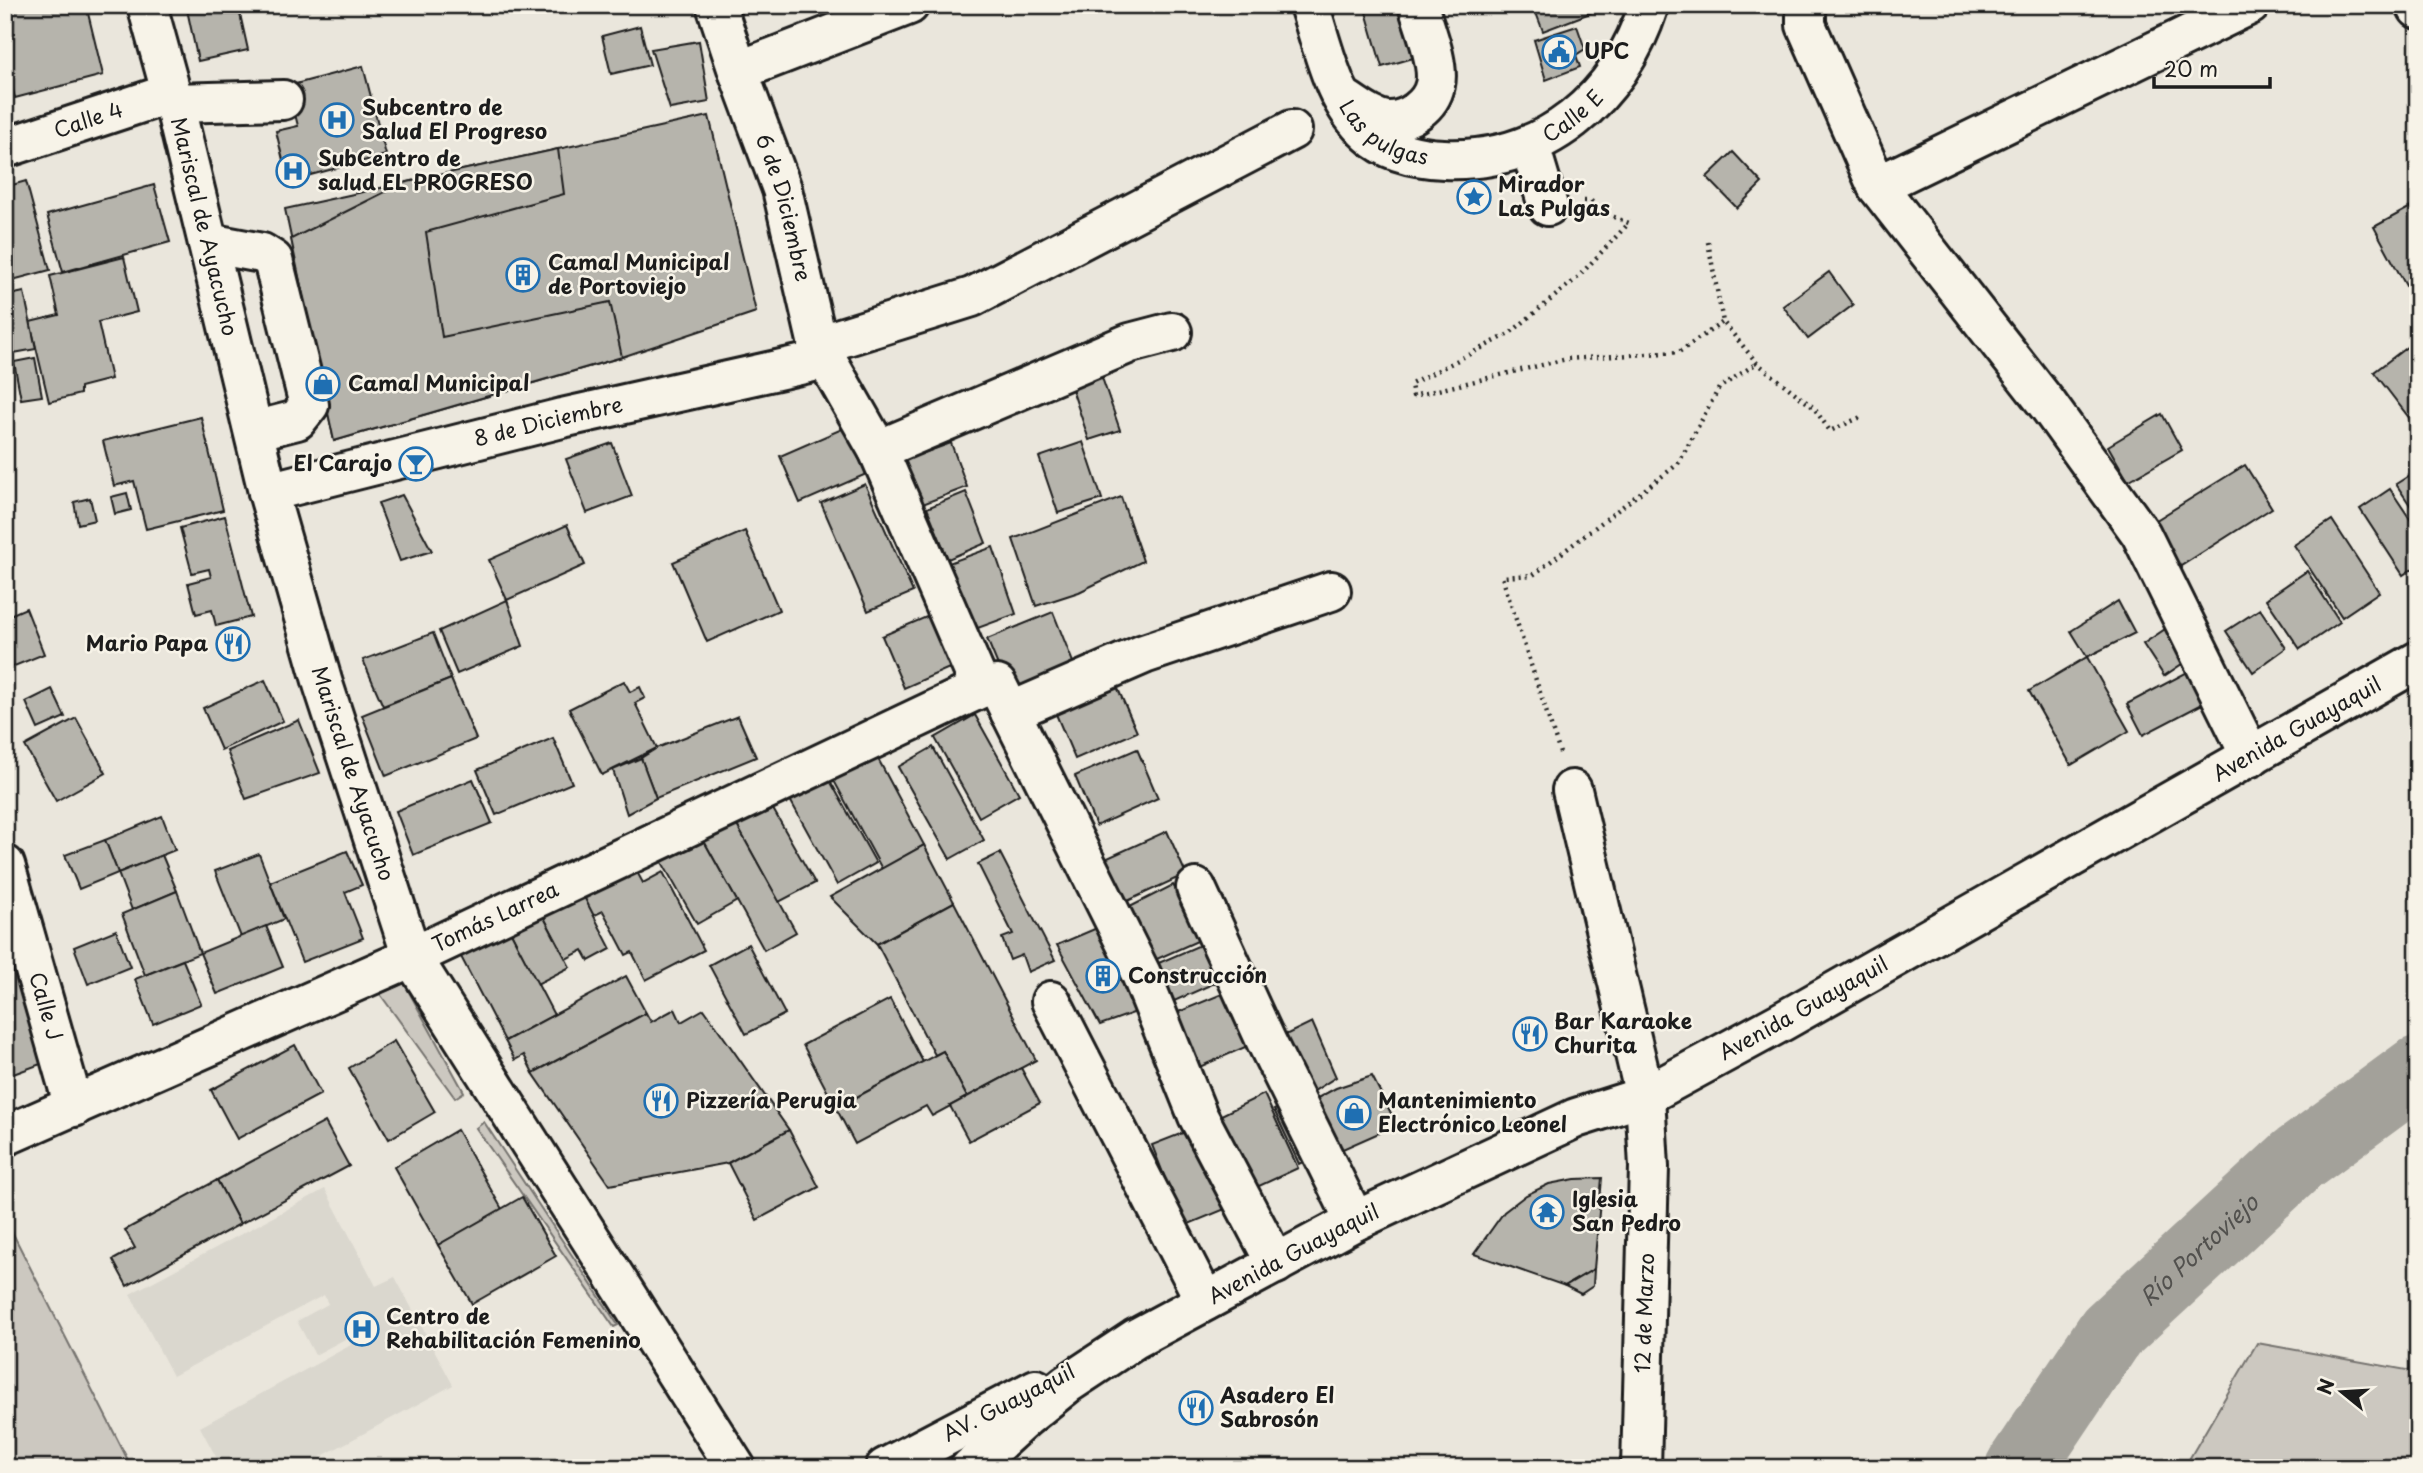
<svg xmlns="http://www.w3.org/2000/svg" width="2423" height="1473" font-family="'Playpen Sans',sans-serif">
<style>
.built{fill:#dad7ce}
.green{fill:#ccc8c0;stroke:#74726e;stroke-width:2}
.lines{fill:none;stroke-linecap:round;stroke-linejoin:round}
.river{stroke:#a3a19a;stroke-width:70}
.building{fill:#b6b4ac;stroke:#1c1c1c;stroke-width:2}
.minor-casing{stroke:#1c1c1c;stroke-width:44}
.path{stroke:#1c1c1c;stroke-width:4.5;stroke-dasharray:2 5;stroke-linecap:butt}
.minor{stroke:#f7f3e8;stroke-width:38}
.labels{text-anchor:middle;stroke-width:5;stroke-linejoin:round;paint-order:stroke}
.poi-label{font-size:21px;font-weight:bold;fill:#1c1c1c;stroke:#f7f3e8;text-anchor:start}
.street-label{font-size:21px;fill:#1c1c1c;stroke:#f7f3e8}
.water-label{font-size:23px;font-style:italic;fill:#52514e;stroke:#f7f3e8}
</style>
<rect width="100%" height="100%" fill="#eae6dc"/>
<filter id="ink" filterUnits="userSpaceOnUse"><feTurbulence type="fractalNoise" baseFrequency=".0143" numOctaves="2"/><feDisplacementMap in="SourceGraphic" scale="14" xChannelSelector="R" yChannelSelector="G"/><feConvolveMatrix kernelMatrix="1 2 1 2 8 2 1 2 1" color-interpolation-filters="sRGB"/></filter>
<g filter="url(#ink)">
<polygon class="built" points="325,1189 376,1286 395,1277 453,1385 300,1468 222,1468 200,1427 351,1345 347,1338 315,1355 297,1321 328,1304 324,1295 173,1376 130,1294"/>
<g class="green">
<polygon points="404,983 464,1092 455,1098 380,994"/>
<polygon points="484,1122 618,1325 614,1327 476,1128"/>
<polygon points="5,1218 132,1468 5,1468"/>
<polygon points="2257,1343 2418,1372 2418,1468 2184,1468"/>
</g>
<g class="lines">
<path class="river" id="s1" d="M2020,1468l91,-136 186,-172 121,-89"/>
</g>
<g class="building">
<polygon points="5,5 86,5 103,75 15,98 5,60"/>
<polygon points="186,5 238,5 248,50 198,61"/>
<polygon points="1364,5 1405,5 1420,56 1382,67"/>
<polygon points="1533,5 1611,5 1543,31"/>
<polygon points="640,26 650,65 611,74 602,36"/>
<polygon points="1577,26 1585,49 1576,55 1580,67 1546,80 1534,40"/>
<polygon points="699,41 709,102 670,109 651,49"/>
<polygon points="363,66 386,155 288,181 276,131 298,126 288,86"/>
<polygon points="709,116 756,312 622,357 334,441 285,209"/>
<polygon points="558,149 564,194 426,232 442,337 610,302 622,357 334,441 291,239 403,183"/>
<polygon points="1733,152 1762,183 1737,208 1707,177"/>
<polygon points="26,181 50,270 5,282 5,187"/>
<polygon points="154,185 170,242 63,272 47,215"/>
<polygon points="2418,203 2418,294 2412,297 2374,227"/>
<polygon points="124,257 137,312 98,322 111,379 80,387 80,394 49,402 30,322 59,315 50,276"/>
<polygon points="1829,272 1853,305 1808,339 1783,306"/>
<polygon points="24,292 36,349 8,354 5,342 5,296"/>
<polygon points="2412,343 2418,350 2417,428 2374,372"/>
<polygon points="35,358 42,396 21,399 14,362"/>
<polygon points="1098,366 1120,430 1089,440 1068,377"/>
<polygon points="2162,414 2182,450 2128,481 2108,446"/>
<polygon points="201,417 223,510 146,529 134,481 114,486 103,441"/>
<polygon points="851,425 871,472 800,503 780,456"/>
<polygon points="1083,442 1102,499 1058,513 1039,457"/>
<polygon points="612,443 632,496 587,513 566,459"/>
<polygon points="951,443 967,487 915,507 899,462"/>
<polygon points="2245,465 2272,508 2173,571 2145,527"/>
<polygon points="2418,470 2418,517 2396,484"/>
<polygon points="865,484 913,592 868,611 821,503"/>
<polygon points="2390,489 2418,531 2418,565 2403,575 2360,509"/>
<polygon points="966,492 986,543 948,559 927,508"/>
<polygon points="127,493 131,510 115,514 111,497"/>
<polygon points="402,495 432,551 400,561 378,503"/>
<polygon points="1121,497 1143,561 1079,592 1036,606 1013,539"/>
<polygon points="90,498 95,520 78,524 74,502"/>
<polygon points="225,516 251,617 216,626 212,610 196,614 188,583 211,577 209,569 192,573 180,528"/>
<polygon points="2332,520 2379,592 2342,617 2294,545"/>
<polygon points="567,525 585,565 507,600 489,560"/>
<polygon points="745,531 779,610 707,642 673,562"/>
<polygon points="993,547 1016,614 967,632 943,565"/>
<polygon points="2307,571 2340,622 2300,649 2266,599"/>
<polygon points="507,600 523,646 457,674 439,631"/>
<polygon points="2118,601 2135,633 2087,657 2071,631"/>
<polygon points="26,608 44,654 7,669 5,663 5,617"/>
<polygon points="2260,609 2286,648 2253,672 2226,631"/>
<polygon points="1053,612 1076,670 1011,697 987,639"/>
<polygon points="931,615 954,666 904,688 882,636"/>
<polygon points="2180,619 2201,651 2164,676 2143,644"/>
<polygon points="433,633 451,679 383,706 363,660"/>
<polygon points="2087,657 2129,731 2071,765 2029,691"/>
<polygon points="2195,668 2212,699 2143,735 2127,704"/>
<polygon points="1111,673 1137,732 1075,759 1050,700"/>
<polygon points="451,679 476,739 386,776 362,715"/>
<polygon points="265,680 283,721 221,750 203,708"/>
<polygon points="624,681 630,692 640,687 645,698 635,703 657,748 602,775 569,709"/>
<polygon points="52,689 65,717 38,729 26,702"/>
<polygon points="975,715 1019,794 979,817 935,738"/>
<polygon points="738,716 756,757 656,798 641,758 657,748"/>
<polygon points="76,718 106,773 56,801 25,746"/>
<polygon points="299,720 320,773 246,799 227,751"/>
<polygon points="553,738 572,783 496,815 477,770"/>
<polygon points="933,747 984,840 950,859 898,767"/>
<polygon points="1137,749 1158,798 1096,826 1075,776"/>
<polygon points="876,755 924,845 882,869 833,779"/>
<polygon points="641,758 656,798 627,814 613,770"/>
<polygon points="828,777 876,863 837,885 789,798"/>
<polygon points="473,779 492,823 413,855 396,811"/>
<polygon points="769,802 815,883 779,902 735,822"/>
<polygon points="162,816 175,850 118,873 105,840"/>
<polygon points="735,822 796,932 764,950 700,834"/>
<polygon points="1167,831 1186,874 1119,905 1101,861"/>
<polygon points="700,834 737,901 697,924 659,857"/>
<polygon points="105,840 118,873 79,889 65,855"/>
<polygon points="924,845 954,902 877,944 830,897"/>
<polygon points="347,851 362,885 345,892 363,938 302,962 270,882"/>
<polygon points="1000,853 1055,960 1028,972 1022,955 1010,960 1002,938 1013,934 978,864"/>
<polygon points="259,854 284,919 241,937 215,871"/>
<polygon points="162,855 177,891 132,910 118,873"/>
<polygon points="631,861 643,883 663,872 704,950 646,980 632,952 626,955 603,911 593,916 580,889"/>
<polygon points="1173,885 1204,938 1148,963 1122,911"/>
<polygon points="580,889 611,949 589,961 583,950 566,959 540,910"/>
<polygon points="177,891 200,953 145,975 122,914"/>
<polygon points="954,902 1036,1060 967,1097 943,1051 935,1055 877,944"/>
<polygon points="540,910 570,967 537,984 508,927"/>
<polygon points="1104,925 1150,1007 1100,1025 1057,945"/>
<polygon points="266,926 283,967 217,994 200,953"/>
<polygon points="508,927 554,1015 505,1041 459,953"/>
<polygon points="116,930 130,967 88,984 74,947"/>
<polygon points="5,932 26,956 5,963"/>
<polygon points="1207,942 1226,978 1163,1006 1147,968"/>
<polygon points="748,944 785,1014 746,1034 709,965"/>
<polygon points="12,960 49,1061 5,1077 5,963"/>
<polygon points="183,960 201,1004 153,1024 135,979"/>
<polygon points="626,976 646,1013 533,1073 524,1055 515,1060 505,1041"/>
<polygon points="1239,987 1259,1041 1195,1069 1171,1015"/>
<polygon points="890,999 923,1062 836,1108 803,1045"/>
<polygon points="675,1009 681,1022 704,1009 789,1130 728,1163 610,1185 533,1073 646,1013 651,1022"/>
<polygon points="1312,1022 1336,1077 1306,1096 1273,1041"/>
<polygon points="394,1041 435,1112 389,1139 349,1068"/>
<polygon points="295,1045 321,1094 237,1139 211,1090"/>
<polygon points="943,1051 967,1097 932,1116 926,1106 855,1144 836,1108"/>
<polygon points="1021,1068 1040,1103 969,1141 950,1106"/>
<polygon points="1372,1076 1397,1125 1336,1152 1310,1102 1336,1088"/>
<polygon points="1264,1094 1298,1168 1246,1192 1213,1119"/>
<polygon points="1292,1101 1319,1154 1299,1164 1274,1110"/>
<polygon points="325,1122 349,1166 240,1224 217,1180"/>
<polygon points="1198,1127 1230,1207 1184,1226 1152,1145"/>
<polygon points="457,1130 502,1209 438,1245 394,1167"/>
<polygon points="789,1130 819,1187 757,1220 728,1163"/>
<polygon points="1602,1178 1594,1269 1565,1286 1474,1254 1504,1212 1526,1195 1549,1184 1575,1179"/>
<polygon points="217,1180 240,1224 127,1286 113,1260 135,1248 125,1230"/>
<polygon points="522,1197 556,1256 472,1304 438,1245"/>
<polygon points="1594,1269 1593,1286 1581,1294 1565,1286"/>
</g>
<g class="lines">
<defs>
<g id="minor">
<path id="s2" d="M147,5l27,98 94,389 55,192 89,273 324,511"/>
<path id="s3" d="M716,5l22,66 44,118 36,156 60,105 103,238"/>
<path id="s4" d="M1309,5c15,45 24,96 60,129 19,18 50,24 75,25 101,4 175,-60 205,-154"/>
<polyline points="1806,5 1806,25 1877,186 2048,405 2141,534 2251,757"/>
<polyline points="2416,5 2418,9"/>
<polyline points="738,71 909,5"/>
<path d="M1348,101c12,8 24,18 39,20 21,1 44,-16 48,-36 5,-21 -11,-59 -17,-80"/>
<polyline points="174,103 283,100"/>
<polyline points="1530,146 1548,206"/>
<path id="s5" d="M5,148l166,-55"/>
<polyline points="1877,186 2250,5"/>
<polyline points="208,243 262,253 273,260 309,405 297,420 254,431"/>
<polyline points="818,345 972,297 1292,130"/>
<polyline points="878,450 1130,343 1172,332"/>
<path id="s6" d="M268,492l294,-74 251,-56 5,-17"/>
<polyline points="1010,712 1144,654 1331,591"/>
<polyline points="1572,790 1645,1096 1649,1167 1641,1468"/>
<path id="s7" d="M5,865l69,242"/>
<polyline points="1196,888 1266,1041 1355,1221"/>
<polyline points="1051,1001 1205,1301"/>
<path id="s8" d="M5,1136l407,-179 569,-269 16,-3 144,289 57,142 78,148"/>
<polyline points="885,1468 1036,1389"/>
<path id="s9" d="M970,1468l56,-51 41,-33 68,-45 220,-118 221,-103 69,-22 138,-75 635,-360"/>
</g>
</defs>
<use href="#minor" class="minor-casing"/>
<g class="path">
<polyline points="1584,201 1591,201 1606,214 1629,223 1577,278 1509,334 1411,384 1413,396 1567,359 1679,352 1723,322"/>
<polyline points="1708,242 1723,322 1757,363 1814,408 1830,431 1861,417"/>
<polyline points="1560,753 1502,577 1533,575 1678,464 1719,388 1757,363"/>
</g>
<use href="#minor" class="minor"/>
</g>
</g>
<defs>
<symbol id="civic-ring" viewBox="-11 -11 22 22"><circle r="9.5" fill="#f7f3e8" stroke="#1f6fb2" stroke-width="1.5"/><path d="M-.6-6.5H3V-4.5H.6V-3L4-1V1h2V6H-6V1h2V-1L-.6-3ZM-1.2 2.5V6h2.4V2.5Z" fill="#1f6fb2"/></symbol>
<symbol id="hospital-ring" viewBox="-11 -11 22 22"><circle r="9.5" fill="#f7f3e8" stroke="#1f6fb2" stroke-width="1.5"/><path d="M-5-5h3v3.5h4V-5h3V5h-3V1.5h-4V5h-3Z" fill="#1f6fb2"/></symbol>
<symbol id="sight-ring" viewBox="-11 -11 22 22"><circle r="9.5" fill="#f7f3e8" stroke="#1f6fb2" stroke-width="1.5"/><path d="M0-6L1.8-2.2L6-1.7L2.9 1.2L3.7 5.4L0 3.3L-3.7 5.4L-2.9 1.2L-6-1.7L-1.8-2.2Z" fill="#1f6fb2"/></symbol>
<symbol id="building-ring" viewBox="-11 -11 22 22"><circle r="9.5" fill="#f7f3e8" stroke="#1f6fb2" stroke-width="1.5"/><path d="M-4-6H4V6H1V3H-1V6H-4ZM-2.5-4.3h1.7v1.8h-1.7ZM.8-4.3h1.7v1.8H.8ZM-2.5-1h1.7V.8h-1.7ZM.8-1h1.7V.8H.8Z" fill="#1f6fb2"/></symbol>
<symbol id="shop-ring" viewBox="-11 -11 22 22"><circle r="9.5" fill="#f7f3e8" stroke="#1f6fb2" stroke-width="1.5"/><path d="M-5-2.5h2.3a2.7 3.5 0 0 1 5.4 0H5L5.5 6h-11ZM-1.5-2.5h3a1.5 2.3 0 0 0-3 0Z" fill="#1f6fb2"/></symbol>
<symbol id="bar-ring" viewBox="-11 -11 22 22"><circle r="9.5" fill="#f7f3e8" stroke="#1f6fb2" stroke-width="1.5"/><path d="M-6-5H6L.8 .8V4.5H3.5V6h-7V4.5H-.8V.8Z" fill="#1f6fb2"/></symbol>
<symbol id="restaurant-ring" viewBox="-11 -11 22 22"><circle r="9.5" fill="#f7f3e8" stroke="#1f6fb2" stroke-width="1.5"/><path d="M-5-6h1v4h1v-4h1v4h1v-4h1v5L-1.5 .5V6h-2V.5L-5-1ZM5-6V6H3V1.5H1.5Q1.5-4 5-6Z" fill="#1f6fb2"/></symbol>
<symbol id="temple-ring" viewBox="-11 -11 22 22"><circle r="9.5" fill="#f7f3e8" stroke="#1f6fb2" stroke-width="1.5"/><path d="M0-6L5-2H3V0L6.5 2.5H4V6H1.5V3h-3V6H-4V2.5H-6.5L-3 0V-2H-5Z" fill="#1f6fb2"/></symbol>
</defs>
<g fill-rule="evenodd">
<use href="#civic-ring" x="1540" y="33" width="38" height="38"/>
<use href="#hospital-ring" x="318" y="101" width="38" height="38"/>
<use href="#hospital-ring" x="274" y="152" width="38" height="38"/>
<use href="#sight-ring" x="1455" y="178" width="38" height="38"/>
<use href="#building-ring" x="504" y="256" width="38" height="38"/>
<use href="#shop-ring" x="304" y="365" width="38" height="38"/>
<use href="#bar-ring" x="397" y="445" width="38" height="38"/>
<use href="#restaurant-ring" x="214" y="625" width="38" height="38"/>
<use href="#building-ring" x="1084" y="957" width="38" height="38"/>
<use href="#restaurant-ring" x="1511" y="1015" width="38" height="38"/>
<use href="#restaurant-ring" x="642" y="1082" width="38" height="38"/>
<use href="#shop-ring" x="1335" y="1094" width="38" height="38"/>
<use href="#temple-ring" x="1528" y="1193" width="38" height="38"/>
<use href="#hospital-ring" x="343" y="1310" width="38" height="38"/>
<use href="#restaurant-ring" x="1177" y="1389" width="38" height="38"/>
</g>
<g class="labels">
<g class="poi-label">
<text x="1584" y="59">UPC</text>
<text x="362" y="115">Subcentro de<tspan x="362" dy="24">Salud El Progreso</tspan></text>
<text x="318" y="166">SubCentro de<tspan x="318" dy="24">salud EL PROGRESO</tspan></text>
<text x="1498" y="192">Mirador<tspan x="1498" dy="24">Las Pulgas</tspan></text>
<text x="548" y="270">Camal Municipal<tspan x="548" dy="24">de Portoviejo</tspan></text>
<text x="348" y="391">Camal Municipal</text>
<text x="392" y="471" text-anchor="end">El Carajo</text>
<text x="208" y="651" text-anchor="end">Mario Papa</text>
<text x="1128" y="983">Construcción</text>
<text x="1554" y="1029">Bar Karaoke<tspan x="1554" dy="24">Churita</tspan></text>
<text x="686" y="1108">Pizzería Perugia</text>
<text x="1378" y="1108">Mantenimiento<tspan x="1378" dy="24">Electrónico Leonel</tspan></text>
<text x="1572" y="1207">Iglesia<tspan x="1572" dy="24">San Pedro</tspan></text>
<text x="386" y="1324">Centro de<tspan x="386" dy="24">Rehabilitación Femenino</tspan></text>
<text x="1220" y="1403">Asadero El<tspan x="1220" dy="24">Sabrosón</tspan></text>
</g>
<g class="street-label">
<text dy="7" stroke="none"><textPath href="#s4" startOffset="364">Calle E</textPath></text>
<text dy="7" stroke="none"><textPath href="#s5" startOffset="88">Calle 4</textPath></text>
<text dy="7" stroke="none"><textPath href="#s4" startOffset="156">Las pulgas</textPath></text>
<text dy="7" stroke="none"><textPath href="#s3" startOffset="214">6 de Diciembre</textPath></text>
<text dy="7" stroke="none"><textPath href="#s2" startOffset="229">Mariscal de Ayacucho</textPath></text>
<text dy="7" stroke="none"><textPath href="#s6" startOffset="289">8 de Diciembre</textPath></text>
<text dy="7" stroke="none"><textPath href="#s9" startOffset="1524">Avenida Guayaquil</textPath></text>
<text dy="7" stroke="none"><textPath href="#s2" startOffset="796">Mariscal de Ayacucho</textPath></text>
<text dy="7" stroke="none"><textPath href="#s8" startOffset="537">Tomás Larrea</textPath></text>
<text dy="7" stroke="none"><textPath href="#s7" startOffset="147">Calle J</textPath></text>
<text dy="7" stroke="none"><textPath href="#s9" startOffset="957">Avenida Guayaquil</textPath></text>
<text dy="7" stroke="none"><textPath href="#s9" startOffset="390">Avenida Guayaquil</textPath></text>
<text transform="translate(1645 1313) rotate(-88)" y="7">12 de Marzo</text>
<text transform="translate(1009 1403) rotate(-27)" y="7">AV. Guayaquil</text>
</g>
<g class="water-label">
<text dy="8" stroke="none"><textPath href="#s1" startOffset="284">Río Portoviejo</textPath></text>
</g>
</g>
<rect width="2423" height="1473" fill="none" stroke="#f7f3e8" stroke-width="28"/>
<rect x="14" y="14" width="2395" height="1445" fill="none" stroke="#1c1c1c" stroke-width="2.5" filter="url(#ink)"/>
<g transform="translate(2342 1392) rotate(288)" stroke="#f7f3e8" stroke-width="5" paint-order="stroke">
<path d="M0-5L12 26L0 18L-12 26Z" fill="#1c1c1c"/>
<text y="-10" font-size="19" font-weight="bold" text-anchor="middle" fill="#1c1c1c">N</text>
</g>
<path d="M2154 77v10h116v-10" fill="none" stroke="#1c1c1c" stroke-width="3.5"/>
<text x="2164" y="77" font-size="21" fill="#1c1c1c" stroke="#f7f3e8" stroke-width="5" paint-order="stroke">20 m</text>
</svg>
